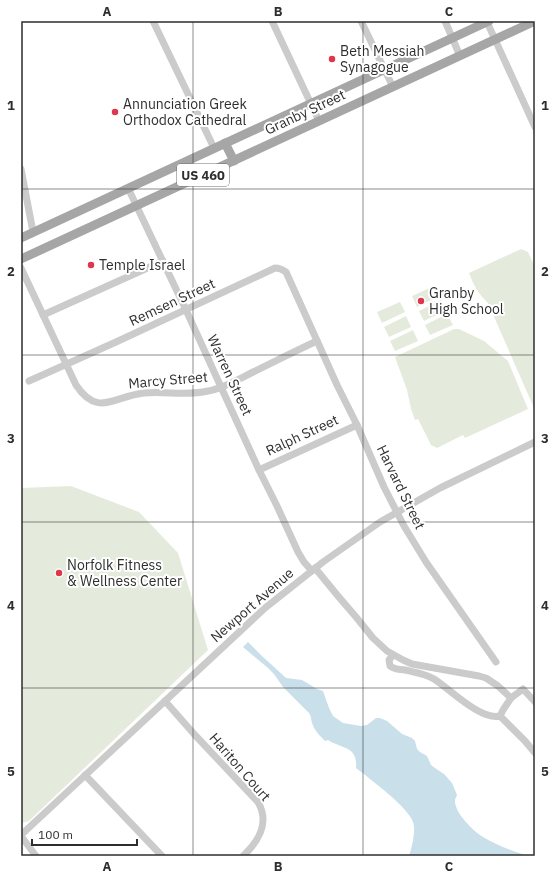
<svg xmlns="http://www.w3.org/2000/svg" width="556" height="877" font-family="'IBM Plex Sans',sans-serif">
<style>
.green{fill:#e5ebdc}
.water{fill:#c9dfea}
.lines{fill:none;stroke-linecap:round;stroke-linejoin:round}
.minor{stroke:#cbcbcb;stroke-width:7}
.major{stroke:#a6a6a6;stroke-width:9}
.grid{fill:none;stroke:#2e2e2e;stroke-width:1;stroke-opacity:0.55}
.poi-dot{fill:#dd374e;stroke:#fff;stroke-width:1.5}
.labels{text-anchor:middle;stroke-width:4;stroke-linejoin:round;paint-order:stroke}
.shield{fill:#fff;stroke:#6d6d6d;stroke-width:1}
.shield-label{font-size:13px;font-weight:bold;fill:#2e2e2e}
.poi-label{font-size:14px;fill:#2e2e2e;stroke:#fff;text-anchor:start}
.street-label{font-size:14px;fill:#2e2e2e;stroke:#fff}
.neatline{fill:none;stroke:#2e2e2e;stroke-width:1.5}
.grid-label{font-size:13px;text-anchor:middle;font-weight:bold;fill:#2e2e2e}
</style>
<rect width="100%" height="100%" fill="#fff"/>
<g class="green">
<path d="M521,249l7,3 7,15 -1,141 -46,-105c-9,-8 -15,-19 -19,-30z"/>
<polygon points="434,286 439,296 417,307 412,296"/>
<polygon points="441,300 446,310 424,321 419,311"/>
<polygon points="400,302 405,312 382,323 377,312"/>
<polygon points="447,314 453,325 430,335 425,325"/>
<polygon points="406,316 411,327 389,337 384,327"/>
<polygon points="454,329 459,329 484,341 508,361 528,409 465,438 463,435 437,448 431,445 418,419 415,420 411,409 407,390 395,357"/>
<polygon points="413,330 418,341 395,351 390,341"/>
<polygon points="71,486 139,512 178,553 208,650 29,821 22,823 21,823 21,488"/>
</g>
<path class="water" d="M248,642l15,15 10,9 13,12 16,2 15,9 6,2 6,17 4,8 10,7 18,3 6,-1 9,-7h4l7,3 15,13 10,4 3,3 2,8 3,3 7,4 4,9 4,3 9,6 8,9 5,12c0,1 -2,4 -2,5 -1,12 18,31 28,37 13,8 31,15 46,19h-120c3,-8 7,-26 4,-34 -5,-15 -43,-43 -57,-54 2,-22 -14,-19 -28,-28l-3,1c-5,-5 -11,-11 -13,-18 -1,-4 -1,-7 -3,-10l-26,-26 -9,-13 -6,-6 -25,-21z"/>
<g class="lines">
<g class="minor">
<polyline points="153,21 214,148"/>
<polyline points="272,21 319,121"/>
<polyline points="361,21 393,87"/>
<polyline points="445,21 460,56"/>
<polyline points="487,22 535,127"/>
<polyline points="21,169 33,232"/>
<polyline points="128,188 186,310 221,387 259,470 277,506 298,552 304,562 312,571"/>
<path d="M21,268l55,117c22,33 38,11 68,8 21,-2 43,3 64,-2 16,-3 31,-12 45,-19 21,-10 42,-21 64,-31"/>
<polyline points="43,315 163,261"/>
<path d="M29,381l87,-39 159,-74c5,0 7,1 11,4l51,113 20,40 27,62 20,39 22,36 70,100"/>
<polyline points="259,470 357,425"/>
<polyline points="315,568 338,596 356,617 373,638 387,651 403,660 412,664 479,676 486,678 498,686 511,698 523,689 535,702"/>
<path d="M393,655l-4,5 1,6c5,4 9,3 15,4 9,2 21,4 29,9 16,10 47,42 66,37"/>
<polyline points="511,698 503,710 500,716 525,741 535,753"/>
<path d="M165,701l29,33 64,68c12,21 1,39 -15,54"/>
<polyline points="85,775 162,856"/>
<polyline points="21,835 265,608 323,562 380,522 440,488 535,442"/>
<polyline points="21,836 36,856"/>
</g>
<g class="major">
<polyline points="225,143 234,161"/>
<polyline points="21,238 489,21"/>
<polyline points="21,259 535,21"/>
</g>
</g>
<path class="grid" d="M193,21v835M363,21v835M21,189h514M21,355h514M21,522h514M21,688h514"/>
<g class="poi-dot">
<circle cx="332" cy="59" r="4"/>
<circle cx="115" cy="112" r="4"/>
<circle cx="91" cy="265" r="4"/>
<circle cx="421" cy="301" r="4"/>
<circle cx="59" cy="573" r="4"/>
</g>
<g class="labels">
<rect class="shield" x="177" y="164" width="52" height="22" rx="3"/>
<g class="shield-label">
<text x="203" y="180">US 460</text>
</g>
<g class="poi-label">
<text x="340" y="56">Beth Messiah<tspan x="340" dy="16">Synagogue</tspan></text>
<text x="123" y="109">Annunciation Greek<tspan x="123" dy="16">Orthodox Cathedral</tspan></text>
<text x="99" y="270">Temple Israel</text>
<text x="429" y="298">Granby<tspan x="429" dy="16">High School</tspan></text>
<text x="67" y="570">Norfolk Fitness<tspan x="67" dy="16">&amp; Wellness Center</tspan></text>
</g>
<g class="street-label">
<text transform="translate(305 112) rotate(-25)" y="5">Granby Street</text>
<text transform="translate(172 302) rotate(-25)" y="5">Remsen Street</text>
<text transform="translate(230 375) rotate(65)" y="5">Warren Street</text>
<text transform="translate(168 380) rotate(-5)" y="5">Marcy Street</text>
<text transform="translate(302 435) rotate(-25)" y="5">Ralph Street</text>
<text transform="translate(401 487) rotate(64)" y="5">Harvard Street</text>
<text transform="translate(252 605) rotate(-41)" y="5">Newport Avenue</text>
<text transform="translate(240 767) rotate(49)" y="5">Hariton Court</text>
</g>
</g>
<rect width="556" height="877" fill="none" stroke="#ffffff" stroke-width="44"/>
<path d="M32 839v6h105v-6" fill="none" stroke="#2e2e2e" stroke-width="2"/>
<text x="38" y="839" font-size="12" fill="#2e2e2e" stroke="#ffffff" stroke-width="3" paint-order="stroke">100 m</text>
<rect x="22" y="22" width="512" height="833" class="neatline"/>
<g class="grid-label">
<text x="107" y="16">A</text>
<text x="278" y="16">B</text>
<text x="449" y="16">C</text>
<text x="11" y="110">1</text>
<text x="545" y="110">1</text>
<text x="11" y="276">2</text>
<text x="545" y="276">2</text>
<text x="11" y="443">3</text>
<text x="545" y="443">3</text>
<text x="11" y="610">4</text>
<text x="545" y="610">4</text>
<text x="11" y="776">5</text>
<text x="545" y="776">5</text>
<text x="107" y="871">A</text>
<text x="278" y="871">B</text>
<text x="449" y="871">C</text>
</g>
</svg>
